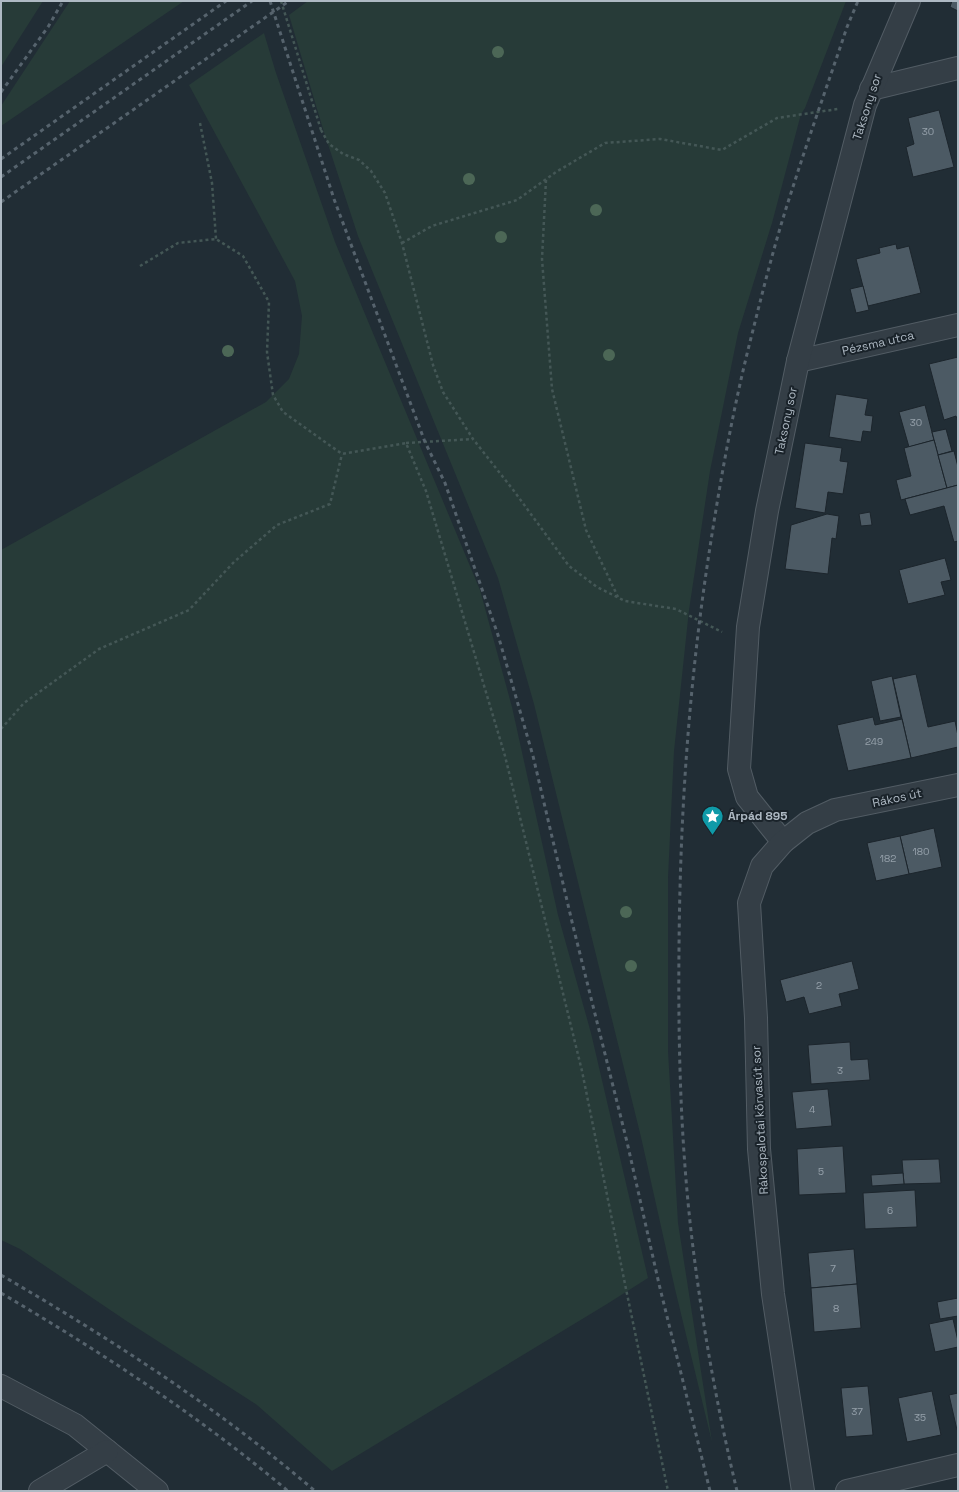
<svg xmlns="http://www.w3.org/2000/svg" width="959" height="1492" font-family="'Space Grotesk',sans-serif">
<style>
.green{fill:#273b38}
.building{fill:#4c5a64;stroke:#1c252c}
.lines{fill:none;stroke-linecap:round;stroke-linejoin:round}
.minor-casing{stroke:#525c64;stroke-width:24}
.path{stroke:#445756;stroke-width:2.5;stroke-dasharray:3 3;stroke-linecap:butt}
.minor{stroke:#343e46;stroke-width:22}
.rail{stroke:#56636d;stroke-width:3;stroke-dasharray:4 4;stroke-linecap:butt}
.path-bridge{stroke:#445756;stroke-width:2.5;stroke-dasharray:3 3;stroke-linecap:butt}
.tree{fill:#4c6756}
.labels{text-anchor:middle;stroke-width:4;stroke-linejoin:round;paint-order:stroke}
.number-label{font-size:10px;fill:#96a1ab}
.street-label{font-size:12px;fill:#aeb9c3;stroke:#1a232a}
.poi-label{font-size:12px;font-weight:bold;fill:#aeb9c3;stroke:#1a232a;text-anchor:start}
</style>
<rect width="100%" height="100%" fill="#212d35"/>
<g class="green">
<polygon points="1,1 43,1 1,67"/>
<polygon points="70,1 184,1 1,126 1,106"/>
<polygon points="308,1 846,1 805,108 801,114 772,223 738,333 710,471 689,610 674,751 668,878 668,1051 678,1223 712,1442 675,1289 641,1137 534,704 498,578 358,236 323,129 289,15"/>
<polygon points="264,33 276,73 335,242 480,590 512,707 558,915 591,1033 648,1278 607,1304 332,1471 257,1405 128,1322 20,1249 1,1240 1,550 266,402 289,379 299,354 302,316 295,281 189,85"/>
</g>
<g class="building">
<polygon points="952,1 958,1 958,11 950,7"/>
<polygon points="939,110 954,167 913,177 906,147 914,144 908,118"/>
<polygon points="896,244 897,249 909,246 921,293 868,306 856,259 880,253 879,248"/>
<polygon points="863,286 869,310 856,313 850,289"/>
<polygon points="958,357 958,422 956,416 944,420 929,364"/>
<polygon points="836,394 868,399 865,415 873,416 871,432 863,431 861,442 829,437"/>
<polygon points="925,405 934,440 909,447 899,412"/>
<polygon points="946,429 952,451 938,455 932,432"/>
<polygon points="934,440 947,488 901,500 896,480 911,476 904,448"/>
<polygon points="805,443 842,448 840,461 848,462 843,494 828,492 825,513 795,508"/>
<polygon points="954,451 958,467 958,485 947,488 938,455"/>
<polygon points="958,485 958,541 954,542 944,506 910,515 905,499"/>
<polygon points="870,512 872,525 861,526 859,514"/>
<polygon points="827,514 839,516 836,539 832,538 828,574 785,569 791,525"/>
<polygon points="945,558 951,580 941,582 945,595 908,604 899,570"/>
<polygon points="916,674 928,727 955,721 958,736 958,747 911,758 893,679"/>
<polygon points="892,676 901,717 880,721 871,681"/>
<polygon points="873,717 875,725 902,719 911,758 848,771 837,725"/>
<polygon points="934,828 942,867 909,874 900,836"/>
<polygon points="900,836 909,874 876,881 867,843"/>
<polygon points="852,961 859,989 839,994 842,1006 809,1014 804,997 786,1002 780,980"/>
<polygon points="850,1042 851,1060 868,1059 870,1080 811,1084 808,1045"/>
<polygon points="828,1089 832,1126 796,1129 792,1092"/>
<polygon points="843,1146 846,1193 799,1195 797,1149"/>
<polygon points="939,1159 941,1183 904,1184 902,1160"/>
<polygon points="903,1173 904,1184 872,1186 871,1175"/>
<polygon points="915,1190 917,1227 865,1229 863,1193"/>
<polygon points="854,1249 857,1284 811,1288 808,1253"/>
<polygon points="857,1284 861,1328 814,1332 811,1288"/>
<polygon points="958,1298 958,1316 940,1319 937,1302"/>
<polygon points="953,1319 958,1341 958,1347 935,1352 929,1324"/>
<polygon points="868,1386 873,1435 846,1437 841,1388"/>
<polygon points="932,1391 941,1435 907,1442 898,1398"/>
<polygon points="958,1393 958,1430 957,1430 949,1395"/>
</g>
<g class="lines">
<defs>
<g id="minor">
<polyline points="871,89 958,68"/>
<polyline points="798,361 958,325"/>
<polyline points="783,842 747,797 739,769 748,627 767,511 798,361 865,105 909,1"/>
<polyline points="1,1386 75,1425 157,1491"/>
<polyline points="40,1491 107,1451"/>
<polyline points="803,1491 773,1294 759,1149 756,1018 749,903 762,866 783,842 807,823 835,810 958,785"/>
<polyline points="847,1491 958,1465"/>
</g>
</defs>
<use href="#minor" class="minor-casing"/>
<g class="path">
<polyline points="200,123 212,183 216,239"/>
<polyline points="321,130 329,144 343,154 359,160 371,171 385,193 402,243 433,365 443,392 473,439 514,491 569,566 597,587 625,601 676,609 722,632"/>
<polyline points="546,180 542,259 552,389 586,530 618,597"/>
<polyline points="402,243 432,226 517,200 556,172 605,143 660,139 722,150 777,118 838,109"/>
<polyline points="140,266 178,243 216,239 243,256 269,302 267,352 273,395 283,412 342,454 406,443 426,491 505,756 582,1071 626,1289 668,1491"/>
<polyline points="406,443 473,439"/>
<polyline points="1,729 24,703 99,649 189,610 234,562 277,525 330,504 342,454"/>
</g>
<use href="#minor" class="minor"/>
<g class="rail">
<polyline points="270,1 334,199 425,442 445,483 498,635 533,756 573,926 627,1142 659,1284 710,1491"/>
<polyline points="1,92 48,27 63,1"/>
<polyline points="1,159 226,1"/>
<polyline points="1,177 252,1"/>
<polyline points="1,202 289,1"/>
<path d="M1,1275c110,64 217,133 314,216"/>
<path d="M1,1293c100,59 198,123 287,198"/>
<path d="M737,1491c-18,-75 -32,-151 -42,-228 -14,-104 -17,-209 -16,-314 1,-135 10,-268 31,-402 11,-71 24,-143 42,-213 12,-48 24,-96 40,-144 17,-54 37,-109 55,-163l11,-26"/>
</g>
<polyline class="path-bridge" points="281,1 321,130"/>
</g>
<g class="tree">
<circle cx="498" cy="52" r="6"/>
<circle cx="469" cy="179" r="6"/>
<circle cx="596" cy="210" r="6"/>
<circle cx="501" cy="237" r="6"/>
<circle cx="228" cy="351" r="6"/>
<circle cx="609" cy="355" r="6"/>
<circle cx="626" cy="912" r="6"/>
<circle cx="631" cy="966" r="6"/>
</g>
<defs>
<symbol id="sight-pin" viewBox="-11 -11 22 30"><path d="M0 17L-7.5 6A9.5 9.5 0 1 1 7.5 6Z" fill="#0f9aa8" stroke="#1a232a"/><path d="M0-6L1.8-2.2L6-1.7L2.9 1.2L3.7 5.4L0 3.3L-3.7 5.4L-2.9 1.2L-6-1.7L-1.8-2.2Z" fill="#fff"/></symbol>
</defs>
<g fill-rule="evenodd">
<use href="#sight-pin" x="700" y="804" width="25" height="34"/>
</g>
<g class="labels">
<g class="number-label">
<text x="928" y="135">30</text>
<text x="916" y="426">30</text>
<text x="874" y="745">249</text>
<text x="921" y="855">180</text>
<text x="888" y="862">182</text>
<text x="819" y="989">2</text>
<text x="840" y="1074">3</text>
<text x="812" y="1113">4</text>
<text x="821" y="1175">5</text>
<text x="890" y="1214">6</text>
<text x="833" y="1272">7</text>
<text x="836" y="1312">8</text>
<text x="857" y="1415">37</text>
<text x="920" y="1421">35</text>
</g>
<g class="street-label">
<text transform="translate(867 107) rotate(-72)" y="4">Taksony sor</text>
<text transform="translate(878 343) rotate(-13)" y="4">Pézsma utca</text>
<text transform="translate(786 421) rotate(-78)" y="4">Taksony sor</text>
<text transform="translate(897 798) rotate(-12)" y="4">Rákos út</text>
<text transform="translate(760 1120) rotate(-93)" y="4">Rákospalotai körvasút sor</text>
</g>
<g class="poi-label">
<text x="728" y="820">Árpád 895</text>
</g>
</g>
<rect width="959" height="1492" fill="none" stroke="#aeb9c3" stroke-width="4"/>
</svg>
